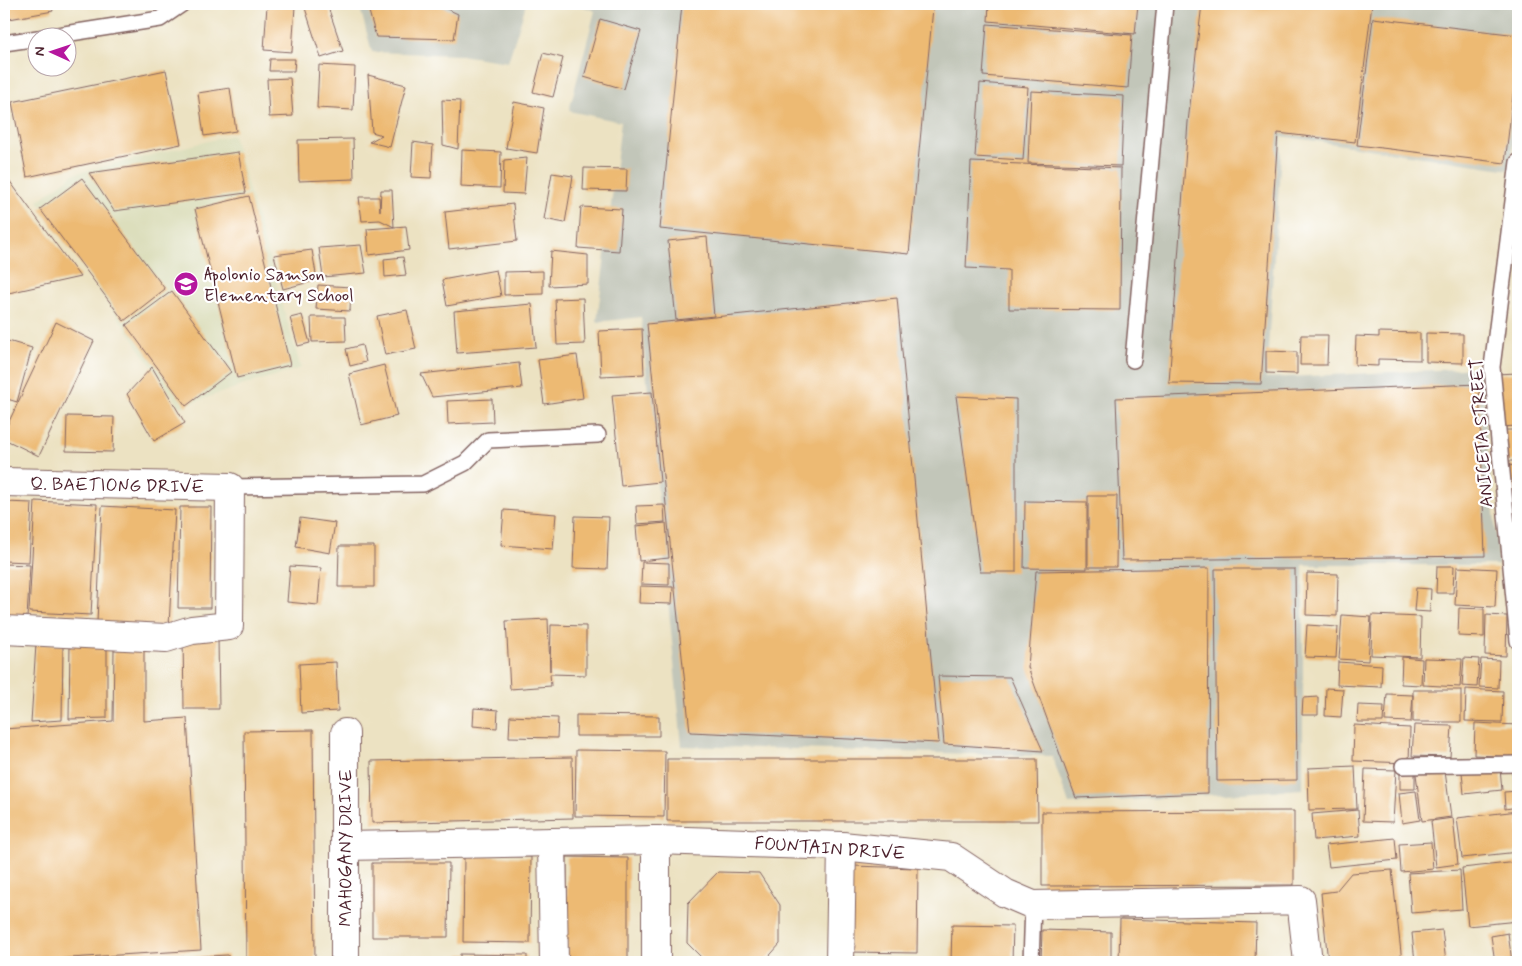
<svg xmlns="http://www.w3.org/2000/svg" width="1522" height="966" font-family="Mynerve,sans-serif">
<style>
.built{fill:#dcdebc}
.industrial{fill:#c2c6b9}
.building{fill:#edba73}
.lines{fill:none;stroke-linecap:round;stroke-linejoin:round}
.lane-casing{stroke:#836360;stroke-width:18}
.street-casing{stroke:#836360;stroke-width:30}
.lane{stroke:#fff;stroke-width:15}
.street{stroke:#fff;stroke-width:28}
.labels{text-anchor:middle;stroke-width:4.5;stroke-linejoin:round;paint-order:stroke}
.poi-label{font-size:18px;fill:#4a1f2b;stroke:#fff;text-anchor:start}
.street-label{font-size:18px;fill:#4a1f2b;stroke:#fff}
</style>
<rect width="100%" height="100%" fill="#fff"/>
<filter id="ink" filterUnits="userSpaceOnUse"><feTurbulence type="fractalNoise" baseFrequency=".02" numOctaves="2"/><feDisplacementMap in="SourceGraphic" scale="10" xChannelSelector="R" yChannelSelector="G"/><feConvolveMatrix kernelMatrix="1 2 1 2 8 2 1 2 1" color-interpolation-filters="sRGB"/></filter>
<filter id="wash" filterUnits="userSpaceOnUse"><feTurbulence type="fractalNoise" baseFrequency=".0096" numOctaves="4" result="noise"/><feDisplacementMap in="SourceGraphic" scale="20" xChannelSelector="R" yChannelSelector="G"/><feGaussianBlur stdDeviation="1.12" result="paint"/><feColorMatrix in="noise" values="0 0 0 0 0 0 0 0 0 0 0 0 0 0 0 0 0 1.4 0 .05"/><feComposite in="paint" operator="in"/></filter>
<g filter="url(#wash)">
<rect width="100%" height="100%" fill="#ece2c2"/>
<polygon class="built" points="233,135 301,368 238,387 180,407 38,201 74,174"/>
<g class="industrial">
<polygon points="359,4 526,4 508,62 460,55 372,52"/>
<polygon points="577,4 1518,4 1518,105 1510,170 1282,136 1266,378 1480,368 1499,565 1303,565 1303,789 1069,804 1052,756 682,746 641,317 597,322 621,122 569,111 595,11"/>
</g>
<g id="blocks">
<g class="building">
<polygon points="4,4 51,4 53,11 4,20"/>
<polygon points="319,4 327,4 343,51 321,58 305,8"/>
<polygon points="367,4 436,4 458,14 454,39 376,37"/>
<polygon points="682,4 888,4 933,8 909,254 660,229"/>
<polygon points="989,4 1138,4 1135,34 988,21"/>
<polygon points="1202,4 1372,4 1355,142 1278,133 1261,384 1169,383 1188,122"/>
<polygon points="267,5 295,6 292,52 264,50"/>
<polygon points="1373,18 1518,35 1518,54 1505,163 1357,145"/>
<polygon points="600,19 641,31 624,89 584,77"/>
<polygon points="987,24 1132,35 1128,88 983,76"/>
<polygon points="543,53 563,58 553,97 533,92"/>
<polygon points="270,59 295,59 294,71 269,71"/>
<polygon points="319,65 355,67 353,110 317,108"/>
<polygon points="166,70 181,144 27,177 12,102"/>
<polygon points="368,75 406,85 390,147 369,142 382,135 372,132"/>
<polygon points="290,78 293,116 269,117 267,79"/>
<polygon points="980,83 1028,87 1023,160 975,157"/>
<polygon points="230,88 236,131 204,136 198,93"/>
<polygon points="1031,91 1124,96 1121,166 1028,163"/>
<polygon points="442,100 460,101 458,149 443,145"/>
<polygon points="514,102 544,108 537,153 506,148"/>
<polygon points="353,139 354,179 299,181 298,140"/>
<polygon points="413,142 433,145 431,178 411,177"/>
<polygon points="462,150 501,152 500,188 461,186"/>
<polygon points="238,152 246,193 114,211 89,173"/>
<polygon points="527,158 524,194 503,193 504,160"/>
<polygon points="971,162 1121,168 1120,310 1009,309 1009,270 966,268"/>
<polygon points="4,168 6,176 80,277 4,294"/>
<polygon points="584,168 627,169 626,191 583,190"/>
<polygon points="552,173 573,176 565,223 544,219"/>
<polygon points="82,178 165,289 124,321 40,209"/>
<polygon points="381,190 392,190 394,227 406,226 409,250 369,255 367,229 394,227 380,220 362,221 359,197 379,197 380,211"/>
<polygon points="249,196 290,365 237,378 195,209"/>
<polygon points="513,204 517,241 449,249 445,212"/>
<polygon points="581,207 622,209 619,251 578,248"/>
<polygon points="707,237 714,316 676,320 668,241"/>
<polygon points="361,245 366,273 323,277 319,248"/>
<polygon points="312,250 317,280 283,289 274,255"/>
<polygon points="551,251 588,255 588,284 549,286"/>
<polygon points="403,257 406,275 385,277 384,259"/>
<polygon points="496,270 501,296 447,306 442,280"/>
<polygon points="543,271 543,294 504,295 504,272"/>
<polygon points="318,285 351,287 350,311 316,309"/>
<polygon points="172,291 231,372 186,406 126,325"/>
<polygon points="583,298 585,344 557,345 555,299"/>
<polygon points="897,298 939,743 690,732 647,324"/>
<polygon points="532,304 536,347 457,353 454,311"/>
<polygon points="407,310 416,349 385,355 377,316"/>
<polygon points="302,315 310,343 298,346 290,318"/>
<polygon points="311,317 345,317 346,341 312,342"/>
<polygon points="56,322 94,341 39,456 4,439 4,432"/>
<polygon points="642,329 644,374 601,376 599,331"/>
<polygon points="1379,332 1420,333 1420,360 1378,359 1378,366 1355,365 1356,336 1379,337"/>
<polygon points="1426,333 1463,334 1463,363 1426,362"/>
<polygon points="1301,335 1328,335 1327,365 1300,365"/>
<polygon points="8,341 32,348 17,402 4,398 4,346"/>
<polygon points="362,345 366,362 350,366 346,349"/>
<polygon points="1266,351 1297,352 1297,374 1266,373"/>
<polygon points="577,355 583,398 544,404 538,360"/>
<polygon points="519,363 522,388 432,397 421,374"/>
<polygon points="384,365 397,416 361,425 349,374"/>
<polygon points="152,367 185,423 154,441 127,394"/>
<polygon points="1518,373 1518,426 1499,427 1495,374"/>
<polygon points="1479,384 1485,556 1122,560 1116,398"/>
<polygon points="652,392 660,482 621,486 612,395"/>
<polygon points="956,396 1016,399 1016,572 980,572"/>
<polygon points="492,399 493,422 448,424 447,401"/>
<polygon points="67,416 114,417 113,452 66,451"/>
<rect x="1502" y="430" width="16" height="31"/>
<polygon points="1507,465 1518,466 1518,494 1507,494"/>
<polygon points="1088,496 1117,496 1116,567 1088,567"/>
<polygon points="1518,500 1518,529 1511,530 1509,501"/>
<polygon points="35,501 97,504 91,615 29,612"/>
<polygon points="1025,501 1087,502 1087,569 1024,568"/>
<polygon points="4,502 32,503 29,562 4,561"/>
<polygon points="664,505 665,522 637,524 636,506"/>
<polygon points="102,506 175,510 169,626 97,623"/>
<polygon points="180,507 211,507 210,608 178,608"/>
<polygon points="504,510 556,514 553,549 501,545"/>
<polygon points="575,516 609,517 607,569 573,568"/>
<polygon points="300,518 335,523 330,553 296,547"/>
<polygon points="666,523 669,558 639,561 636,526"/>
<polygon points="339,546 374,546 374,587 338,587"/>
<polygon points="642,562 669,563 669,585 641,584"/>
<polygon points="4,564 30,565 27,618 4,617"/>
<polygon points="290,566 321,568 318,605 287,602"/>
<polygon points="1437,566 1454,566 1453,593 1436,593"/>
<polygon points="1457,567 1497,569 1495,607 1455,605"/>
<polygon points="1209,568 1208,793 1076,798 1028,667 1036,571"/>
<polygon points="1215,569 1295,569 1297,780 1217,781"/>
<polygon points="1307,573 1338,574 1337,616 1306,615"/>
<polygon points="640,586 673,587 672,604 639,603"/>
<polygon points="1416,588 1431,589 1430,612 1414,611"/>
<polygon points="1459,608 1484,609 1484,637 1458,636"/>
<polygon points="1342,615 1371,617 1368,661 1339,659"/>
<polygon points="1372,615 1421,617 1420,657 1371,655"/>
<polygon points="1486,615 1507,616 1506,656 1485,655"/>
<polygon points="548,619 550,671 551,625 586,626 586,675 550,674 551,686 510,689 506,621"/>
<polygon points="1307,625 1338,627 1336,658 1305,657"/>
<polygon points="183,637 218,637 219,709 184,709"/>
<polygon points="70,643 107,643 107,718 69,719"/>
<polygon points="36,644 63,645 62,720 31,722"/>
<polygon points="144,645 144,721 187,718 201,950 4,962 4,729 113,721 114,649"/>
<polygon points="1402,657 1422,659 1421,685 1401,684"/>
<polygon points="1424,658 1462,659 1460,687 1423,685"/>
<polygon points="1464,658 1479,659 1477,687 1462,686"/>
<polygon points="1481,659 1499,660 1498,688 1479,687"/>
<polygon points="336,662 338,711 301,713 299,664"/>
<polygon points="1338,662 1382,665 1381,687 1337,685"/>
<polygon points="938,676 1010,677 1043,751 944,744"/>
<polygon points="1326,688 1343,689 1341,717 1325,716"/>
<polygon points="1466,689 1503,691 1502,722 1465,721"/>
<rect x="1413" y="690" width="48" height="32"/>
<polygon points="1387,694 1413,695 1411,722 1385,721"/>
<polygon points="1318,697 1318,715 1302,715 1303,698"/>
<polygon points="1358,705 1384,706 1383,722 1357,722"/>
<polygon points="474,708 498,710 497,728 473,726"/>
<polygon points="576,715 659,716 659,736 576,736"/>
<polygon points="510,716 558,718 557,738 509,737"/>
<polygon points="1475,723 1518,725 1518,757 1474,755"/>
<polygon points="1354,725 1410,728 1409,763 1353,761"/>
<polygon points="1414,725 1452,726 1450,757 1412,756"/>
<polygon points="313,730 315,962 246,962 244,731"/>
<polygon points="576,750 665,751 664,817 575,816"/>
<polygon points="572,757 573,818 372,823 371,761"/>
<polygon points="667,759 1037,759 1038,821 667,821"/>
<polygon points="1355,766 1357,809 1309,810 1308,768"/>
<polygon points="1500,768 1502,790 1464,794 1462,772"/>
<polygon points="1365,769 1396,770 1393,822 1363,821"/>
<polygon points="1445,771 1451,817 1422,821 1416,774"/>
<polygon points="1415,773 1415,789 1400,789 1400,774"/>
<polygon points="1416,791 1420,820 1402,823 1399,793"/>
<polygon points="1518,791 1518,807 1505,809 1504,792"/>
<polygon points="1358,810 1360,836 1314,840 1312,814"/>
<polygon points="1294,811 1294,885 1042,886 1042,812"/>
<polygon points="1518,811 1518,852 1462,858 1457,818"/>
<polygon points="1453,818 1458,864 1436,867 1431,821"/>
<polygon points="1395,838 1397,860 1329,867 1326,845"/>
<polygon points="1431,842 1433,869 1401,872 1399,844"/>
<polygon points="464,856 531,857 530,943 463,942"/>
<polygon points="567,857 628,858 628,962 567,962"/>
<polygon points="1518,862 1518,921 1468,926 1462,868"/>
<polygon points="372,863 449,863 448,937 372,937"/>
<polygon points="852,866 918,868 917,953 849,952"/>
<polygon points="1392,870 1402,962 1328,962 1321,893 1336,891 1351,873"/>
<polygon points="1460,870 1462,909 1411,913 1408,873"/>
<polygon points="718,872 759,873 780,905 780,944 764,962 706,962 687,943 688,903"/>
<polygon points="1120,919 1256,923 1255,962 1119,962"/>
<polygon points="952,925 1013,926 1012,962 951,962"/>
<polygon points="1042,930 1111,932 1111,962 1041,962"/>
<polygon points="1442,930 1446,962 1415,962 1412,933"/>
<polygon points="1508,933 1512,962 1495,962 1491,936"/>
<polygon points="460,954 527,955 527,962 460,962"/>
<polygon points="228,955 228,962 112,962 112,961"/>
</g>
</g>
</g>
<g filter="url(#ink)">
<use href="#blocks" fill-opacity="0" stroke="#836360" stroke-width="1"/>
<g class="lines">
<defs>
<g id="lane">
<polyline points="39,38 160,19 182,4"/>
<polyline points="4,43 38,38"/>
<polyline points="1518,162 1492,367 1518,641"/>
<polyline points="1133,360 1165,4"/>
<polyline points="230,487 423,484 465,463 488,440 598,435"/>
<polyline points="1403,766 1518,764"/>
<polyline points="1031,962 1033,905"/>
</g>
<g id="street">
<polyline points="4,482 230,487 229,626 192,630 166,638 4,630"/>
<polyline points="345,733 345,962"/>
<polyline points="552,842 554,962"/>
<polyline points="345,846 656,840 842,846 951,857 1005,893 1033,905 1301,900 1308,962"/>
<polyline points="656,962 656,840"/>
<polyline points="840,962 842,846"/>
</g>
</defs>
<use href="#lane" class="lane-casing"/>
<use href="#street" class="street-casing"/>
<use href="#lane" class="lane"/>
<use href="#street" class="street"/>
</g>
</g>
<defs>
<symbol id="school-disc" viewBox="-11 -11 22 22"><circle r="9.5" fill="#b5179e" stroke="#fff"/><path d="M0-5L7-2L0 1L-7-2ZM-4 1L0 2.5L4 1V4Q0 6-4 4Z" fill="#fff"/></symbol>
</defs>
<g fill-rule="evenodd">
<use href="#school-disc" x="172" y="270" width="28" height="28"/>
</g>
<g class="labels">
<g class="poi-label">
<text x="204" y="280">Apolonio Samson<tspan x="204" dy="21">Elementary School</tspan></text>
</g>
<g class="street-label">
<text transform="translate(1481 433) rotate(-94)" y="6">ANICETA STREET</text>
<text transform="translate(117 485) rotate(1)" y="6">Q. BAETIONG DRIVE</text>
<text transform="translate(345 848) rotate(-90)" y="6">MAHOGANY DRIVE</text>
<text transform="translate(830 848) rotate(4)" y="6">FOUNTAIN DRIVE</text>
</g>
</g>
<rect width="1522" height="966" fill="none" stroke="#fff" stroke-width="20"/>
<g transform="translate(52 52) rotate(273)"><circle r="24" fill="#ffffff" stroke="#b7a5aa"/>
<path d="M0-4L9 19L0 12L-9 19Z" fill="#b5179e"/>
<text y="-8" font-size="14" font-weight="bold" text-anchor="middle" fill="#4a1f2b">N</text>
</g>
</svg>
